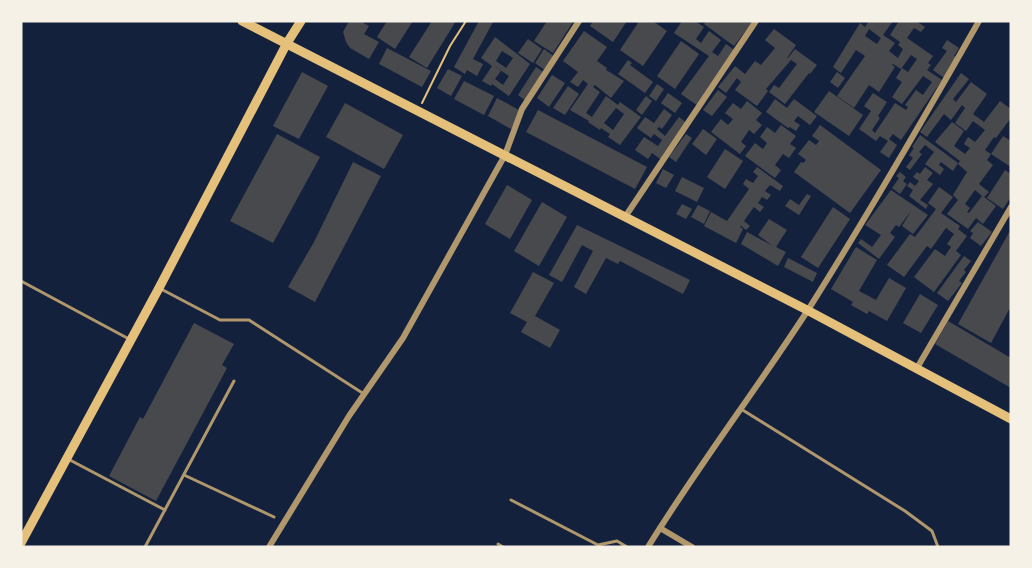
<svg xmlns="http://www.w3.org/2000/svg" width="1032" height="568" font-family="Bitter,serif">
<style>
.building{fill:#48494c;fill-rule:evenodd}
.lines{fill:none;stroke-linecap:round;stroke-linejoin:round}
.path{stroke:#e5c07b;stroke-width:2}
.service{stroke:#b1986c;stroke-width:3}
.minor{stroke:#b1986c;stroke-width:6}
.secondary{stroke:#e5c07b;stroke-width:9}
</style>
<rect width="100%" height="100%" fill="#14213d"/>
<g class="building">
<polygon points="349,21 360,21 369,26 364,34 379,42 369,59 350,48 346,42 343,32"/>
<polygon points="387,21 413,21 395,49 377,37"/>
<polygon points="432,21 456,21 427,68 409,57"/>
<polygon points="479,21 493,22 473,59 483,64 477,76 467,70 465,74 454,67"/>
<polygon points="547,21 573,22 553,53 534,41"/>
<polygon points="593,21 627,21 613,42 590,26"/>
<polygon points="635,21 653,21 667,31 643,66 620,50 638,23"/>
<polygon points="682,21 695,21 704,27 696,39 701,43 709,31 721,40 712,52 718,56 726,44 737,52 698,106 681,94 709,56 674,33"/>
<polygon points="706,21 753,21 734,46 704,24"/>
<path d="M869,21h24l-10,14 12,8 -6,8 9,7 5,-9 -5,-4 2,-3 -10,-7 9,-14h17l9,6 -4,5 -7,-4 -7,10 26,18 -5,7 3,2 -4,5 15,10 -41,60 -8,-6 -4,5 8,6 -8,13 -9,-6 8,-11 -8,-5 -4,5 -17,-12 12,-18 -7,-5 9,-13 14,9 -9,14 2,2 -8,12 3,3 20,-30 11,7 2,-3 -3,-2 11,-15 7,5 9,-13 -9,-6 -21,28 -10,-7 10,-15 -6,-4 6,-10 6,4 9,-13 -6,-4 -10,14 -8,-5 -1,1 3,2 -16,25 -10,-7 -15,23 -17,-12 28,-40 -9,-6 -15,23 -8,-6 27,-44 5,4zM869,29l12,9 -4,6 -12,-8z"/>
<polygon points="774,29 796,45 787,58 788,58 795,49 817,65 810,74 809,73 785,104 769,92 774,85 779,88 797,64 791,60 766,89 768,91 757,106 735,90 741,82 737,78 726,93 718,87 735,66 745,74 755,61 761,65 775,48 765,40"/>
<path d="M584,31l23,16 -10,14 10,7 -1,2 18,11 -13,17 -16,-13 -2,2 7,5 -14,21 6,4 14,-21 12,9 2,-3 21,15 -21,28 -12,-8 2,-3 -9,-6 -1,2 -12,-8 1,-1 -19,-11 18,-26 -5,-4 -5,7 -8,-5 8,-10 -15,-11zM616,108l8,6 -11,16 -9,-7z"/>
<path d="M495,37l35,27 -21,32 -17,-12 -1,2 -9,-5 10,-15 -11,-8zM502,51l11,7 -7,10 -10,-7zM493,65l16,11 -6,9 -8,-6 6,-8z"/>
<polygon points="528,39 542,49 533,63 518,53"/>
<polygon points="947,40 959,48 954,56 958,58 944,78 933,70 947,51 942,48"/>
<polygon points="681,41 699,54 675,89 657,76"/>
<polygon points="387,48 431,71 422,87 379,64"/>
<polygon points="544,49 555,57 546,71 535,63"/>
<polygon points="628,60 632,63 630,65 653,82 645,93 618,74"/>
<polygon points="536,67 545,73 526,101 518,95"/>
<polygon points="448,69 462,76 451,96 437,88"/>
<polygon points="302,72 328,86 299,139 273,126"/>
<polygon points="837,72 845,78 838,88 830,82"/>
<path d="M961,73l8,6 -16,20 3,3 15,-20 16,12 -14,20 11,8 16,-21 11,8v9l-15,20 -2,-1 -9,13 6,4 -4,6 6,5 -14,19 10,8 -5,5 12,9 -13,18 -7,-6 -8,11 -21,-15 11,-14 -5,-5 14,-23 -9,-8 2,-3 -25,-19 17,-20 12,9 -10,15 11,8 5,-6 -6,-4 4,-7 7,5 10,-12 -12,-9 -7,10 -11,-8 10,-15 -3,-3 -11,15 -7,-6 -17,23 -7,-5zM975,190l7,6 -13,17 -2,-1 3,-4 -5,-4z"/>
<polygon points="552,75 565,83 549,107 537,98"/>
<polygon points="464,81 494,96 484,115 454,99"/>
<polygon points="657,84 664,89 656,101 649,96"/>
<polygon points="568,86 579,94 565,115 553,108"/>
<polygon points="718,90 727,97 712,116 703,110"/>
<polygon points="829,91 863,115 849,136 814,112"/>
<polygon points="668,93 682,103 675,113 661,103"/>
<polygon points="646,96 652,101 642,115 636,110"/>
<polygon points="497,98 521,111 511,129 488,116"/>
<polygon points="775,99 787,108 794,99 817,116 810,125 798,116 794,121 800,125 796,131 790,127 788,128 766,112"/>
<polygon points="747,101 762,113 756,120 762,125 754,134 749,130 741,142 746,146 740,154 711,132 721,119 728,125 733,119 725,113 733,103 741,109"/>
<polygon points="345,103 403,135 384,169 326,137"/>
<polygon points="664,109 672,115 662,129 659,127 657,129 665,136 679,117 689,125 663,161 652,153 648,159 635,150 644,137 658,146 662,140 654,134 651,138 637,128 645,117 654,123"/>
<polygon points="538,110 647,167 635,189 526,132"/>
<polygon points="781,125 796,136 790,144 796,148 789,158 783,154 775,165 781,170 775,178 745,156 755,143 763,149 767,143 760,137 767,127 775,133"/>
<polygon points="820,125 881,170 850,213 794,172 801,162 803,163 806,160 798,154 809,140 816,145 819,141 812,136"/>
<polygon points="703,129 717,139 706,155 692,144"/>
<polygon points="277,134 320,157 273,243 230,221"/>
<polygon points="686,134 692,138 676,162 669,157"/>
<polygon points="920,135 958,163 953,171 941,162 939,165 944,169 940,175 925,164 934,152 925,145 919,152 922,154 910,170 906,167 913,158 909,155 914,148 912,147"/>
<polygon points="1003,136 1011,141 1011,167 991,154"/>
<polygon points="725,149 743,161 725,189 707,177"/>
<polygon points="353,162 381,176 315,302 288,287 314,242"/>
<polygon points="757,167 783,186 780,191 770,185 765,191 771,195 767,200 762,197 758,203 764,207 760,212 754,207 744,221 750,226 746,230 741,226 740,227 743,229 736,243 704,226 711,212 727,221 749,189 743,184 746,179 753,183 758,176 753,172"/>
<polygon points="925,167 933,173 927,180 933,184 920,200 928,205 926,209 909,196 913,190 907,186 910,182 915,186 919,181 913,177 917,172 920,174"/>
<polygon points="663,169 674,175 666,188 656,183"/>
<polygon points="1005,170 1011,174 1011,197 1003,209 987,198"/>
<polygon points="900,172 906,177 903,181 907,184 900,194 892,188 899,178 896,176"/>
<polygon points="682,177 704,188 697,202 675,191"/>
<polygon points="507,185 532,200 510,239 485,224"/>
<polygon points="939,187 953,197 941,213 960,226 958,229 967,236 956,251 961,255 934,292 914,277 935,249 945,256 951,247 947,244 954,234 946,228 931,249 927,246 904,277 887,265 910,234 915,237 936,209 928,203"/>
<polygon points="891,190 928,215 913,234 902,226 911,211 899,227 896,225 890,233 895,237 879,259 858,243 861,239 872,247 881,235 865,225"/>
<polygon points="807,194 811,196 799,215 785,206 790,199 799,205"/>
<polygon points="542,202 567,217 539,266 514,251"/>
<polygon points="682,204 692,209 686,219 676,214"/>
<polygon points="698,205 710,211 704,224 691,217"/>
<polygon points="833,207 850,219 818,268 801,257"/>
<polygon points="769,219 787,230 776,247 786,252 778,266 741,244 747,232 773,246 758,235"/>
<polygon points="978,222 992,232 981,246 970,238 973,233 970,231"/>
<polygon points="577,225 690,280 683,294 620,261 618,264 606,258 586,294 574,287 593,251 582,245 562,282 549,275"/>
<polygon points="1011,229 1011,306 991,343 958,324"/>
<polygon points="856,247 877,260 859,291 876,300 889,278 906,288 887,321 869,311 867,314 851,305 853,302 831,289"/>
<polygon points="964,256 971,261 964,270 966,272 959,281 962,283 948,301 937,293"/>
<polygon points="788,258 817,273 813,282 784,267"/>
<polygon points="533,272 554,283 535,316 560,330 550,348 521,332 527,322 510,313"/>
<polygon points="920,294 938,305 921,333 903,323"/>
<polygon points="948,321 1011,358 1011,388 935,344"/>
<polygon points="194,323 234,344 222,365 227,368 156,501 109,476 140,417 143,419"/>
</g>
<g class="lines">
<polyline class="path" points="422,103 450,46 466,21"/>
<g class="service">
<polyline points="21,281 129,339"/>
<polyline points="161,289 220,320 249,320 364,394"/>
<polyline points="741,409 905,511 932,531 938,547"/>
<polyline points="68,459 165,510"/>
<polyline points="184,475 274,517"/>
<polyline points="511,500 598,545 617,541 627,547"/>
<polyline points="498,544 503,547"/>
<polyline points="145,547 234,381"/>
</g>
<g class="minor">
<polyline points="625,217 756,21"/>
<polyline points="917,368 1011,207"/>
<polyline points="660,528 692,547"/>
<polyline points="269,547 349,416 403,338 505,155 522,109 579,21"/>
<path d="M648,547c50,-81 108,-157 160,-237 60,-95 116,-192 171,-289"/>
</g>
<g class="secondary">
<polyline points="242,21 807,310 1011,419"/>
<polyline points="21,543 159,288 287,43 301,21"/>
</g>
</g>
<rect width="1032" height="568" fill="none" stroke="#f6f1e7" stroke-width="45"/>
</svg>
